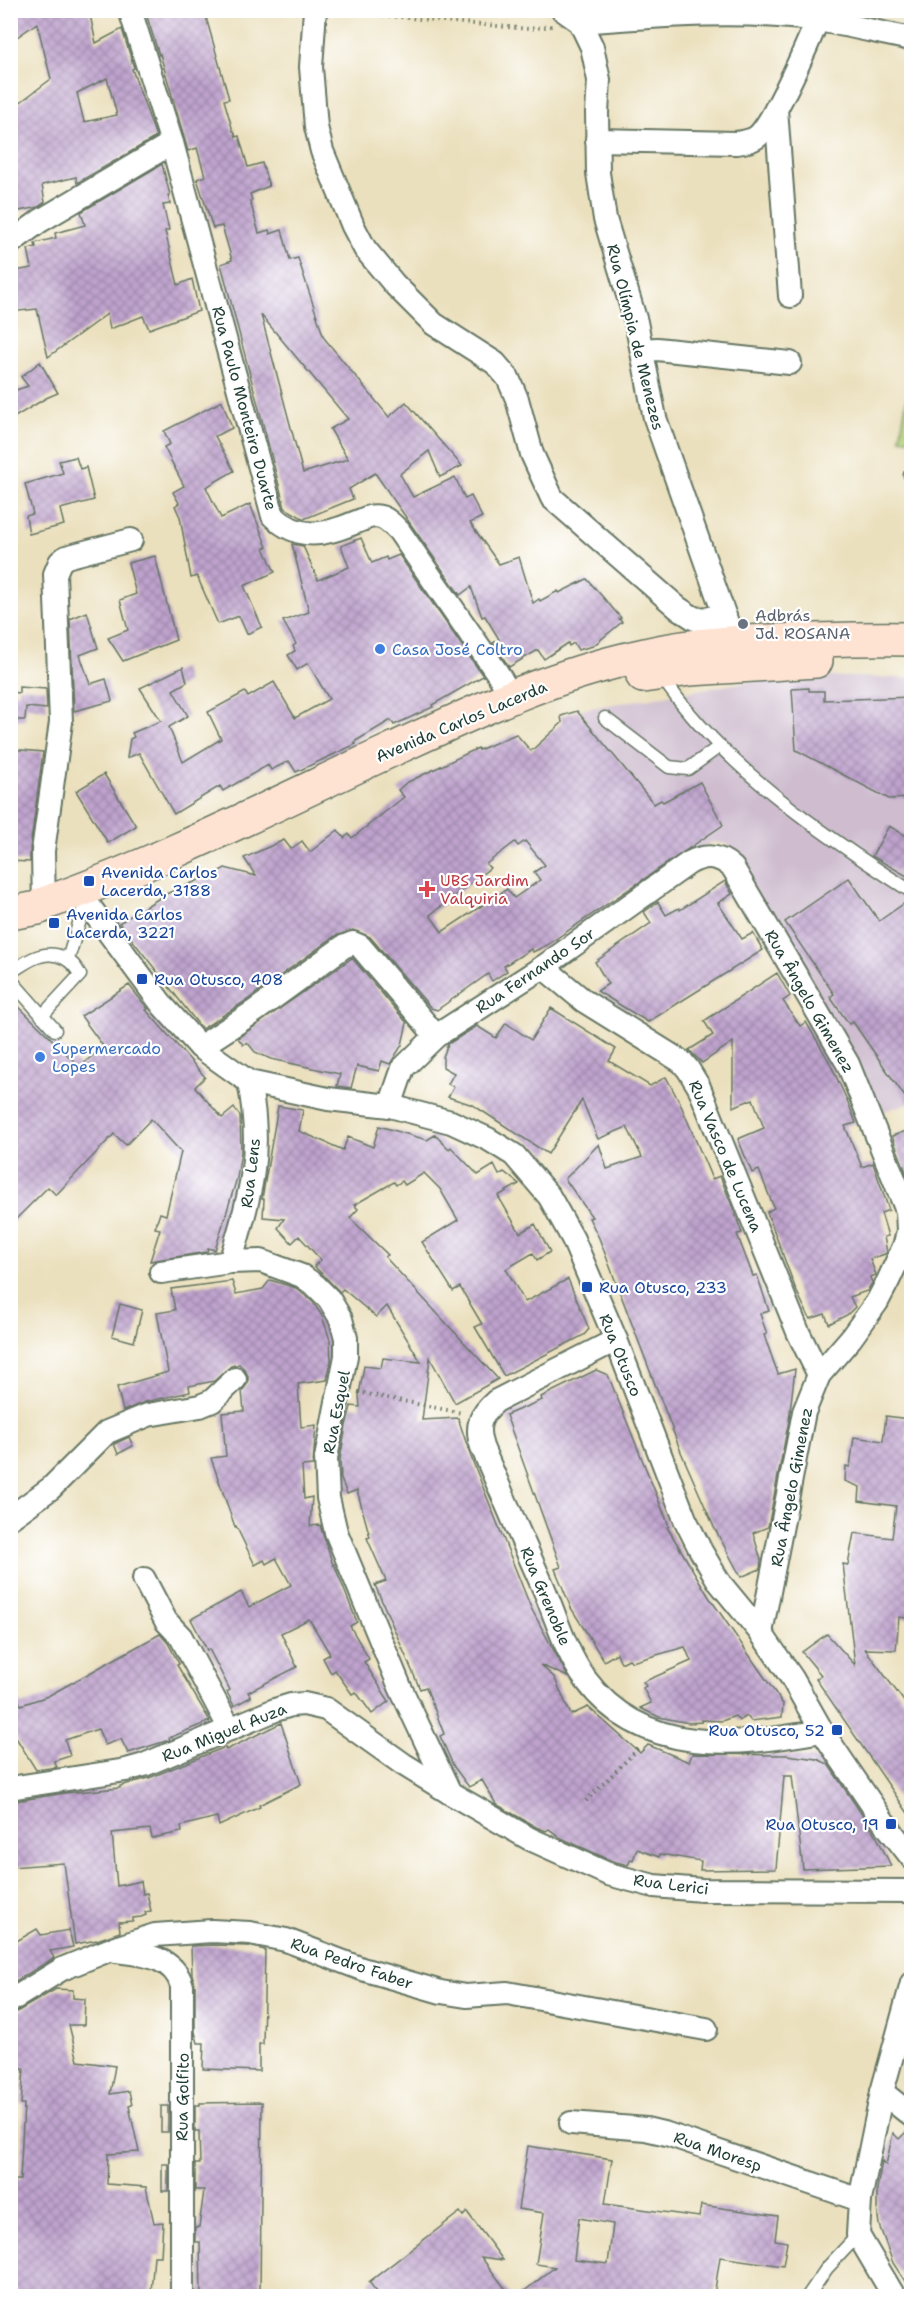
<svg xmlns="http://www.w3.org/2000/svg" width="922" height="2307" font-family="'Shantell Sans',sans-serif">
<style>
.industrial{fill:#cfbdcf}
.pitch{fill:#adcb72;stroke:#668453;stroke-width:1.5}
.building{fill:url(#building-cross-hatch);fill-rule:evenodd}
.lines{fill:none;stroke-linecap:round;stroke-linejoin:round}
.service-casing{stroke:#667664;stroke-width:15}
.minor-casing{stroke:#667664;stroke-width:26}
.secondary-casing{stroke:#667664;stroke-width:36}
.path{stroke:#667664;stroke-width:4;stroke-dasharray:1.5 4.5;stroke-linecap:butt}
.service{stroke:#fff;stroke-width:12}
.minor{stroke:#fff;stroke-width:22}
.secondary{stroke:#fee3d2;stroke-width:33}
.worship-dot{fill:#6b7280;stroke:#fff;stroke-width:2}
.shop-dot{fill:#3f7fe0;stroke:#fff;stroke-width:2}
.transit-dot{fill:#1a4fb4;stroke:#fff;stroke-width:2}
.health-dot{fill:#e0444e;stroke:#fff;stroke-width:2}
.labels{text-anchor:middle;stroke-width:4.5;stroke-linejoin:round;paint-order:stroke}
.street-label{font-size:16px;fill:#1f3d34;stroke:#fff}
.worship-label{font-size:16px;fill:#5b616d;stroke:#fff;text-anchor:start}
.shop-label{font-size:16px;fill:#366cbe;stroke:#fff;text-anchor:start}
.transit-label{font-size:16px;fill:#164399;stroke:#fff;text-anchor:start}
.health-label{font-size:16px;fill:#be3a42;stroke:#fff;text-anchor:start}
</style>
<defs>
<pattern id="building-cross-hatch" width="8" height="8" patternUnits="userSpaceOnUse" patternTransform="scale(1.5)"><rect width="8" height="8" fill="#bfa3ce"/><path d="M0 0l8 8M0 8l8-8" fill="none" stroke="#9b86a8"/></pattern>
</defs>
<rect width="100%" height="100%" fill="#fff"/>
<filter id="ink" filterUnits="userSpaceOnUse"><feTurbulence type="fractalNoise" baseFrequency=".0167" numOctaves="2"/><feDisplacementMap in="SourceGraphic" scale="12" xChannelSelector="R" yChannelSelector="G"/><feConvolveMatrix kernelMatrix="1 2 1 2 8 2 1 2 1" color-interpolation-filters="sRGB"/></filter>
<filter id="wash" filterUnits="userSpaceOnUse"><feTurbulence type="fractalNoise" baseFrequency=".008" numOctaves="4" result="noise"/><feDisplacementMap in="SourceGraphic" scale="24" xChannelSelector="R" yChannelSelector="G"/><feGaussianBlur stdDeviation="1.35" result="paint"/><feColorMatrix in="noise" values="0 0 0 0 0 0 0 0 0 0 0 0 0 0 0 0 0 1.4 0 .05"/><feComposite in="paint" operator="in"/></filter>
<g filter="url(#wash)">
<rect width="100%" height="100%" fill="#ebe0bd"/>
<polygon class="industrial" points="782,676 911,678 911,1102 878,1113 727,844 712,842 684,859 578,710"/>
<polygon class="pitch" points="911,373 912,440 911,440 900,438"/>
<g id="blocks">
<g class="building">
<path d="M10,10h79l7,33 26,-14 12,39 -2,1 24,68 -79,46 -1,-6 -34,8 3,17 -7,5 -19,4 -9,-39v-62l41,-31 -14,-56 -27,19zM107,78l10,37 -33,7 -7,-29z"/>
<path d="M145,10h59l25,89 -5,1 9,31h1l2,6 3,-1 9,31 14,-4 7,23 -19,8 2,6 -2,1 9,32 10,-3 1,4 12,-4 8,30 8,-2 26,80 65,79 17,-15 56,64 -22,11 -11,-26 -29,23 13,23 42,-20 10,22 6,-3 11,21 -12,6 29,41 20,-7 14,46 6,-4 1,2 18,-10 1,2 28,-14 34,39 -2,1 3,3 -29,24 -15,4 -4,-7 -5,3 -1,-3 -24,16 -6,-9 -29,17 -16,-24 6,-4 -14,-23 -3,1 -11,-30 -11,8 -85,-122 -26,16 4,10 -49,20 -19,-11 -64,-244 11,-4 -10,-34 -9,2 -16,-49 8,-3 -8,-28 -9,3 -28,-97 -1,1zM261,315l87,104 -18,10 18,30 -45,14z"/>
<polygon points="162,164 170,195 168,195 170,204 163,205 169,230 165,231 178,285 192,279 199,311 149,329 143,316 110,329 107,314 48,357 37,309 10,312 10,272 32,268 28,249 36,247 35,243 56,238 55,233 85,225 81,212"/>
<polygon points="40,362 58,393 46,398 10,420 10,392 28,386 21,377"/>
<polygon points="222,401 232,428 215,436 234,471 206,487 221,518 250,504 267,547 264,548 275,572 244,586 262,627 247,634 239,616 218,624 197,576 191,578 180,517 175,506 179,503 173,492 184,486 164,447 170,444 164,431"/>
<polygon points="76,457 80,469 86,467 94,500 60,509 64,525 29,534 26,516 33,514 25,484 63,473 59,461"/>
<polygon points="361,538 372,563 386,557 387,560 399,555 483,676 432,705 433,707 394,725 391,720 354,742 356,744 296,772 289,761 271,770 268,765 223,791 220,786 174,814 139,753 127,758 130,739 134,737 132,733 161,721 140,688 183,667 187,682 173,690 188,716 169,727 183,762 221,739 208,712 245,692 248,697 274,682 295,718 329,699 308,663 297,670 288,655 295,651 293,646 296,644 283,621 309,612 292,544 303,546 318,580 349,567 341,546"/>
<polygon points="155,556 176,640 123,661 108,638 128,630 120,600 136,594 128,563"/>
<polygon points="87,612 98,648 80,655 90,684 106,679 112,701 74,711 70,619"/>
<polygon points="19,687 46,689 47,709 26,707 25,720 10,720 10,692 19,693"/>
<polygon points="809,688 809,691 824,691 824,700 912,697 912,798 889,799 796,750 792,689"/>
<path d="M577,711l77,93 7,-4 2,2 37,-20 23,43 -176,120 -14,7 -2,-3 -27,17 3,5 -15,10 -4,-7 -51,36 -6,-2 -61,-71 -17,-7 -18,6 -88,64 -45,29 -83,-106 47,-29 52,-22 7,-4 31,8 -12,-18 40,-18 7,9 11,-8 8,11 28,-22 6,8 5,-4 3,4 52,-41 -6,-7 8,-7 72,-35 1,2 37,-16 15,17 31,-28 -1,-7zM525,841l20,24 -11,7 6,8 -26,18 -7,-9 -65,43 -12,-17 60,-47 -4,-4 29,-22 3,4z"/>
<polygon points="10,749 43,752 30,849 30,862 10,861"/>
<polygon points="104,774 136,826 108,843 76,791"/>
<polygon points="889,826 912,839 912,879 872,856"/>
<polygon points="849,878 879,921 909,900 912,900 912,1107 853,1022 849,1024 830,997 834,994 785,922"/>
<polygon points="725,881 732,894 718,903 742,939 753,933 763,950 648,1022 597,991 608,984 595,962 651,923 644,912 658,902 666,915 679,908 680,910"/>
<polygon points="352,958 407,1023 402,1045 390,1064 382,1061 379,1071 357,1066 351,1088 337,1086 340,1074 271,1059 255,1052 247,1042 243,1045 238,1038"/>
<polygon points="777,973 790,996 783,1001 800,1026 806,1022 829,1061 847,1100 856,1123 845,1126 862,1167 873,1163 889,1210 881,1213 888,1236 884,1237 887,1252 885,1254 870,1259 876,1275 870,1277 872,1283 867,1291 850,1297 855,1307 847,1315 829,1324 825,1314 810,1319 796,1290 767,1212 774,1208 759,1170 752,1173 738,1139 764,1128 753,1099 733,1107 733,1042 702,1063 689,1050 713,1035 704,1021"/>
<polygon points="129,985 148,1009 146,1010 205,1077 195,1087 222,1118 234,1108 240,1116 241,1151 237,1178 215,1250 208,1248 207,1252 150,1261 160,1229 155,1228 160,1213 166,1215 181,1152 151,1119 126,1145 114,1134 56,1195 48,1187 10,1225 10,998 80,1067 103,1046 81,1016"/>
<polygon points="551,1008 616,1049 609,1061 650,1086 666,1077 680,1103 712,1179 720,1176 731,1203 742,1233 737,1234 753,1276 757,1275 769,1311 760,1314 767,1334 764,1335 778,1374 795,1369 789,1420 768,1527 753,1533 761,1560 760,1569 741,1577 714,1527 681,1452 599,1238 589,1218 592,1217 565,1179 599,1144 607,1169 642,1157 627,1127 598,1139 582,1100 548,1154 473,1105 448,1097 454,1087 448,1084 454,1073 443,1067 443,1057 448,1044 477,1026 496,1038 506,1023 531,1040"/>
<polygon points="278,1106 303,1110 299,1131 343,1150 348,1137 373,1147 379,1126 427,1140 435,1135 449,1149 451,1147 478,1175 494,1165 499,1175 504,1172 519,1184 498,1196 520,1233 535,1224 550,1252 537,1260 533,1253 506,1269 525,1302 568,1279 589,1329 584,1335 504,1376 475,1327 482,1324 460,1287 453,1291 422,1242 458,1220 440,1189 424,1173 405,1185 402,1181 396,1185 394,1182 354,1205 358,1209 350,1218 388,1255 385,1257 498,1379 455,1403 430,1358 422,1420 458,1418 471,1457 531,1608 568,1677 540,1665 554,1677 571,1715 588,1707 640,1753 648,1745 689,1762 692,1754 787,1755 817,1759 828,1764 877,1837 891,1866 803,1869 792,1776 784,1776 776,1869 700,1870 701,1861 660,1854 659,1857 637,1849 633,1860 631,1859 628,1865 612,1861 561,1838 549,1829 546,1831 536,1827 496,1804 482,1780 469,1787 454,1767 440,1736 444,1734 426,1687 420,1689 375,1585 386,1581 367,1538 370,1537 357,1490 347,1494 341,1479 340,1459 346,1426 351,1406 360,1407 359,1395 364,1366 381,1368 383,1358 421,1362 387,1306 376,1317 343,1289 340,1292 314,1266 321,1260 299,1236 292,1243 278,1228 284,1219 263,1217 264,1199 262,1199"/>
<polygon points="912,1129 912,1185 911,1185 892,1136"/>
<polygon points="270,1280 296,1288 313,1302 322,1316 330,1340 331,1361 327,1380 298,1384 301,1427 316,1425 313,1465 302,1466 304,1499 312,1497 310,1526 320,1525 333,1565 334,1564 357,1622 350,1626 369,1659 364,1662 389,1701 372,1714 356,1692 352,1694 335,1670 331,1673 323,1658 330,1654 309,1619 281,1633 297,1667 248,1692 251,1697 234,1706 227,1692 230,1690 209,1649 207,1650 191,1619 241,1592 249,1607 291,1585 276,1558 266,1564 264,1560 255,1565 236,1526 235,1527 211,1458 226,1456 222,1413 244,1411 242,1391 248,1383 248,1376 245,1370 239,1364 231,1366 214,1381 189,1386 190,1392 145,1402 123,1411 117,1387 168,1372 157,1313 175,1310 171,1289 232,1281 236,1294 263,1289"/>
<polygon points="120,1304 142,1310 134,1342 112,1336"/>
<polygon points="596,1370 608,1375 669,1526 667,1527 709,1597 783,1704 782,1717 751,1721 747,1716 739,1721 735,1716 722,1721 701,1720 702,1722 689,1723 659,1717 640,1708 651,1703 643,1688 646,1686 643,1682 691,1661 685,1647 632,1662 629,1659 621,1663 617,1653 604,1661 571,1608 555,1569 561,1567 506,1415 542,1400 541,1397"/>
<polygon points="886,1416 908,1419 907,1441 912,1442 912,1508 908,1530 912,1530 912,1619 899,1617 896,1650 865,1649 912,1712 912,1819 816,1679 821,1675 802,1652 827,1634 855,1665 843,1564 848,1565 854,1533 892,1538 896,1506 859,1501 860,1487 845,1481 846,1466 850,1467 854,1437 883,1441"/>
<polygon points="129,1437 133,1446 118,1454 114,1444"/>
<polygon points="160,1634 168,1643 179,1664 177,1665 210,1721 169,1738 170,1740 166,1741 128,1753 121,1739 105,1745 98,1729 65,1740 70,1756 54,1761 57,1767 36,1770 10,1728 10,1688 21,1705 48,1696"/>
<polygon points="281,1723 301,1784 259,1805 260,1807 219,1826 217,1817 181,1826 182,1832 152,1838 150,1829 112,1833 117,1886 141,1881 143,1894 147,1893 151,1911 145,1912 146,1915 141,1917 133,1918 133,1921 119,1922 120,1932 97,1940 75,1944 64,1863 10,1867 10,1802 65,1793 120,1788 120,1786 149,1778 225,1747 226,1750"/>
<polygon points="37,1929 41,1935 69,1930 73,1947 50,1951 54,1958 16,1981 10,1972 10,1945"/>
<polygon points="212,1945 248,1946 265,1950 263,2044 259,2044 259,2071 203,2069 204,2043 198,2043 195,2032 195,1986 192,1974 191,1946"/>
<polygon points="56,1989 73,1990 73,1998 85,1999 84,2025 69,2025 78,2061 115,2066 110,2094 129,2091 132,2105 129,2106 139,2152 108,2154 107,2184 146,2187 154,2223 163,2222 161,2256 154,2256 151,2292 147,2292 147,2296 10,2296 10,2254 14,2254 14,2180 20,2180 24,2104 21,2104 24,2069 12,2070 13,2014"/>
<polygon points="262,2102 260,2296 201,2296 200,2242 195,2242 195,2227 199,2227 204,2190 195,2190 195,2164 200,2164 199,2131 195,2131 195,2105 200,2105 200,2103"/>
<rect x="161" y="2106" width="7" height="26"/>
<polygon points="909,2129 912,2129 912,2292 893,2263 879,2225 877,2208 877,2189 882,2161 886,2165 893,2133 899,2139"/>
<path d="M528,2146l84,13 -7,45 94,13 2,-12 77,11 -3,24 12,2 -4,24 -63,-9 -6,39h-196l37,-29 -19,-3 8,-51 -26,-4zM579,2218l34,6 -5,40 -34,-4z"/>
<rect x="162" y="2164" width="6" height="27"/>
<polygon points="460,2212 463,2216 467,2212 503,2260 481,2257 511,2296 380,2296 369,2282"/>
</g>
</g>
</g>
<g filter="url(#ink)">
<use href="#blocks" fill-opacity="0" stroke="#667664" stroke-width="1.5"/>
<g class="lines">
<defs>
<g id="service">
<polyline points="910,475 912,476"/>
<path d="M662,677c59,88 161,158 250,215"/>
<polyline points="605,718 669,767 688,769 720,746"/>
<polyline points="68,959 86,901"/>
<path d="M10,972c10,-5 20,-14 30,-16 18,-5 33,4 40,19l-38,41"/>
<polyline points="10,979 55,1030"/>
<polyline points="808,2296 827,2268 858,2235"/>
</g>
<g id="minor">
<path d="M130,10l42,133 101,373c31,30 61,15 96,1 14,-3 20,4 30,14l99,143 13,22"/>
<polyline points="315,10 311,67 316,127 322,151 353,226 365,249 395,285 434,324 495,363 508,378 517,399 532,454 552,498 678,608 695,619 725,617"/>
<polyline points="563,10 580,22 592,47 599,80 597,113 598,173 605,219 636,322 655,418 730,631"/>
<path d="M580,22c79,-6 159,-13 237,-2 32,5 63,13 95,19"/>
<polyline points="776,109 790,296"/>
<path d="M597,140l139,3c8,-1 16,-2 22,-7 17,-16 54,-101 63,-126"/>
<polyline points="10,243 40,221 172,143"/>
<polyline points="642,350 657,349 790,363"/>
<polyline points="78,891 163,1006 200,1047 249,1082 328,1099 390,1106 451,1122 488,1139 514,1155 549,1196 573,1239 616,1340 685,1519 701,1551 719,1582 761,1633 792,1678 822,1731 883,1821 912,1858"/>
<polyline points="44,911 43,851 61,722 55,574 60,562 66,557 131,540"/>
<polyline points="543,967 584,1001 682,1062 688,1069 699,1087 798,1332 819,1375"/>
<polyline points="200,1047 255,1011 343,947 353,943 360,946 436,1036"/>
<path d="M390,1106l13,-38 33,-32 107,-69 146,-104c17,-9 30,-8 44,5l115,196 59,147 1,20 -3,13 -17,37 -11,21 -26,36 -32,37 -15,37 -43,221"/>
<path d="M230,1262c21,-66 33,-111 19,-180"/>
<polyline points="161,1272 230,1262 261,1261 302,1276 316,1286 329,1299 341,1319 346,1338 346,1356 326,1458 328,1498 336,1532 400,1687 450,1793"/>
<path d="M616,1340l-120,61c-16,14 -21,25 -14,46 20,47 41,95 62,142 13,31 22,64 42,91 57,77 152,66 236,51"/>
<polyline points="10,1518 51,1488 107,1432 148,1415 200,1406 212,1401 235,1379"/>
<polyline points="144,1579 166,1621 181,1637 230,1729"/>
<polyline points="10,1788 126,1770 144,1765 275,1710 291,1705 304,1704 326,1709 403,1764 450,1793 530,1839 608,1874 654,1886 702,1890 912,1891"/>
<path d="M116,1951c26,3 58,5 66,35v310"/>
<polyline points="10,2001 62,1969 109,1950 155,1935 212,1931 250,1933 286,1940 362,1969 441,1992 466,1996 507,1993 706,2029"/>
<polyline points="882,2092 912,2116"/>
<polyline points="571,2123 646,2129 667,2134 860,2200"/>
<polyline points="894,2296 858,2235 860,2200 882,2092 912,1983"/>
</g>
<g id="secondary">
<polyline points="643,676 690,669 816,661"/>
<path d="M10,913l28,-5 5,-4c122,-43 238,-103 355,-157 80,-37 155,-72 242,-91 58,-14 115,-15 174,-16 33,-1 65,-2 98,-1"/>
</g>
</defs>
<use href="#service" class="service-casing"/>
<use href="#minor" class="minor-casing"/>
<use href="#secondary" class="secondary-casing"/>
<g class="path">
<polyline points="335,11 529,29 552,26"/>
<polyline points="358,1392 462,1413"/>
<polyline points="586,1801 641,1746"/>
</g>
<use href="#service" class="service"/>
<use href="#minor" class="minor"/>
<use href="#secondary" class="secondary"/>
</g>
</g>
<circle class="worship-dot" cx="743" cy="624" r="6"/>
<g class="shop-dot">
<circle cx="380" cy="649" r="6"/>
<circle cx="40" cy="1057" r="6"/>
</g>
<g class="transit-dot">
<rect x="83" y="875" width="12" height="12" rx="3"/>
<rect x="48" y="917" width="12" height="12" rx="3"/>
<rect x="136" y="973" width="12" height="12" rx="3"/>
<rect x="581" y="1281" width="12" height="12" rx="3"/>
<rect x="831" y="1724" width="12" height="12" rx="3"/>
<rect x="885" y="1818" width="12" height="12" rx="3"/>
</g>
<path class="health-dot" d="M424 880h6v6h6v6h-6v6h-6v-6h-6v-6h6z"/>
<g class="labels">
<g class="street-label">
<text transform="translate(636 337) rotate(76)" y="6">Rua Olímpia de Menezes</text>
<text transform="translate(245 408) rotate(75)" y="6">Rua Paulo Monteiro Duarte</text>
<text transform="translate(461 721) rotate(-23)" y="6">Avenida Carlos Lacerda</text>
<text transform="translate(535 970) rotate(-34)" y="6">Rua Fernando Sor</text>
<text transform="translate(810 1001) rotate(60)" y="6">Rua Ângelo Gimenez</text>
<text transform="translate(726 1156) rotate(67)" y="6">Rua Vasco de Lucena</text>
<text transform="translate(250 1173) rotate(-83)" y="6">Rua Lens</text>
<text transform="translate(621 1355) rotate(68)" y="6">Rua Otusco</text>
<text transform="translate(336 1412) rotate(-79)" y="6">Rua Esquel</text>
<text transform="translate(791 1487) rotate(-79)" y="6">Rua Ângelo Gimenez</text>
<text transform="translate(546 1596) rotate(67)" y="6">Rua Grenoble</text>
<text transform="translate(224 1732) rotate(-22)" y="6">Rua Miguel Auza</text>
<text transform="translate(671 1884) rotate(7)" y="6">Rua Lerici</text>
<text transform="translate(352 1963) rotate(19)" y="6">Rua Pedro Faber</text>
<text transform="translate(182 2097) rotate(-89)" y="6">Rua Golfito</text>
<text transform="translate(718 2151) rotate(19)" y="6">Rua Moresp</text>
</g>
<g class="worship-label">
<text x="755" y="621">Adbrás<tspan x="755" dy="18">Jd. ROSANA</tspan></text>
</g>
<g class="shop-label">
<text x="392" y="655">Casa José Coltro</text>
<text x="52" y="1054">Supermercado<tspan x="52" dy="18">Lopes</tspan></text>
</g>
<g class="transit-label">
<text x="101" y="878">Avenida Carlos<tspan x="101" dy="18">Lacerda, 3188</tspan></text>
<text x="66" y="920">Avenida Carlos<tspan x="66" dy="18">Lacerda, 3221</tspan></text>
<text x="154" y="985">Rua Otusco, 408</text>
<text x="599" y="1293">Rua Otusco, 233</text>
<text x="825" y="1736" text-anchor="end">Rua Otusco, 52</text>
<text x="879" y="1830" text-anchor="end">Rua Otusco, 19</text>
</g>
<g class="health-label">
<text x="440" y="886">UBS Jardim<tspan x="440" dy="18">Valquiria</tspan></text>
</g>
</g>
<rect width="922" height="2307" fill="none" stroke="#fff" stroke-width="36"/>
</svg>
